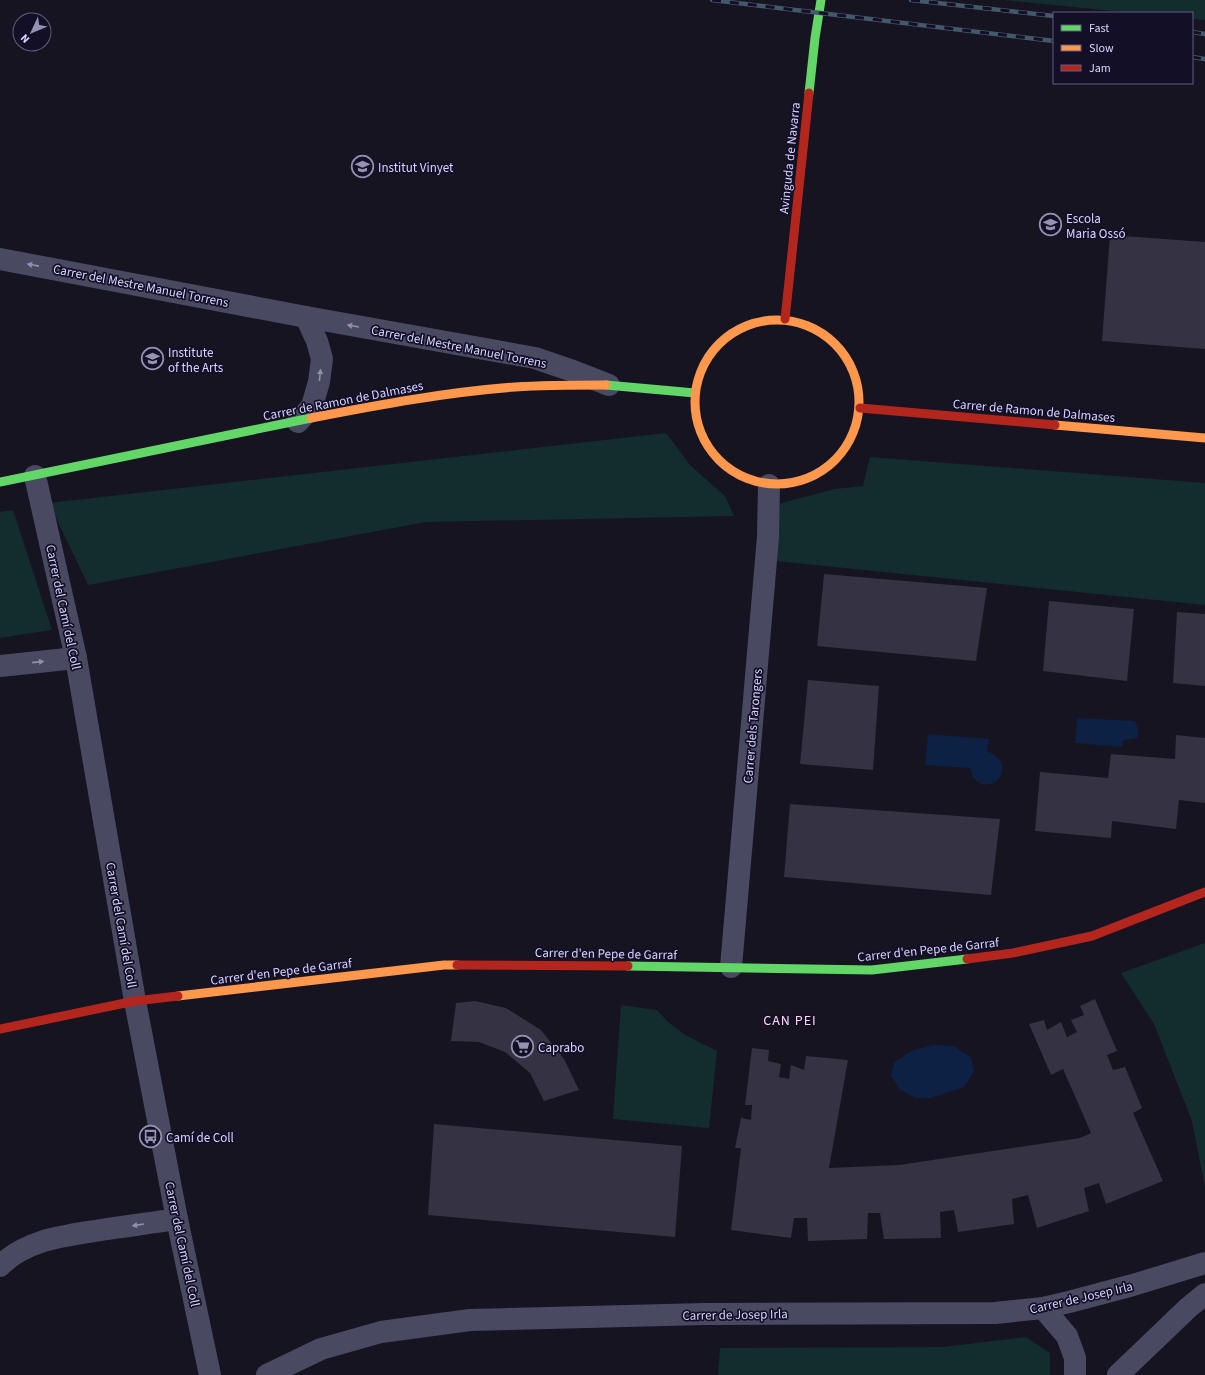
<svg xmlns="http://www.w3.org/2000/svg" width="1205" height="1375" font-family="'Source Sans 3',sans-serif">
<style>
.green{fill:#132c2d}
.water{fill:#0d2144}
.building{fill:#343243}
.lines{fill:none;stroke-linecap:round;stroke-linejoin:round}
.street{stroke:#4a4962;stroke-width:22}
.fast{stroke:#63d668;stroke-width:9}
.slow{stroke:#ff974d;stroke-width:9}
.jam{stroke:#b3261e;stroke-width:9}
.rail-casing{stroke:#43596b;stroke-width:4.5}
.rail{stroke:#130f26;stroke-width:3;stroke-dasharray:9;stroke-linecap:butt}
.oneway{fill:#928eb0}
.labels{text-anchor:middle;stroke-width:3.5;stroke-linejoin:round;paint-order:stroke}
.street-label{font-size:13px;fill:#d9d4ff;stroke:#130f26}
.poi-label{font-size:13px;fill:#d9d4ff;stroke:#130f26;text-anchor:start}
.neighbourhood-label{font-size:14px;letter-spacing:1px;fill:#ffd6f0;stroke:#130f26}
</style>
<rect width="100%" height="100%" fill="#161421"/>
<g class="green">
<polygon points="1003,0 1205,0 1205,20 1192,19 1192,13 1134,13"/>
<polygon points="666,433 690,465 725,496 734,516 426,522 88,585 49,503"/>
<polygon points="870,457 1205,483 1205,605 766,560 778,504 835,489 863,486"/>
<polygon points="13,510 52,630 0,638 0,512"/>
<polygon points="1205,943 1205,1187 1192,1121 1154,1024 1121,973"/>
<polygon points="621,1005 657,1010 668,1022 685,1035 717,1051 709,1128 613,1119"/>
<polygon points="1026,1337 1050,1353 1050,1375 718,1375 720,1348 943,1347"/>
</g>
<g class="water">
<polygon points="1077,718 1135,721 1139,732 1137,738 1123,740 1122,747 1075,743"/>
<path d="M928,734l61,5 -2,12c10,4 19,12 14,24 -1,3 -5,6 -7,8l-11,2 -10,-7 -3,-10 -45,-3z"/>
<polygon points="933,1045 954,1046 971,1058 974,1072 964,1087 931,1098 916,1098 900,1090 891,1076 894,1063 911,1051"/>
</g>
<g class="building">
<polygon points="1110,235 1205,242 1205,349 1102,341"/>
<polygon points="824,574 987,588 976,661 817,646"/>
<polygon points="1049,601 1134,609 1127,681 1043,671"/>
<polygon points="1177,612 1205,614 1205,686 1173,683"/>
<polygon points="808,680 879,686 873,770 800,764"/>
<polygon points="1176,735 1205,738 1205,803 1179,800 1176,829 1112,821 1111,838 1035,831 1040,772 1108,778 1111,754 1175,759"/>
<polygon points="790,804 1000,819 991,895 784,877"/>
<polygon points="1095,999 1117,1051 1107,1055 1113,1070 1125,1067 1142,1108 1133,1113 1163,1181 1106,1204 1099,1183 1084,1188 1089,1211 1037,1228 1028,1195 1012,1199 1014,1224 958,1232 954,1210 940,1212 941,1238 884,1239 880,1213 868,1213 867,1239 808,1241 807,1218 794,1218 791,1238 731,1230 741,1148 735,1148 741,1118 751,1120 752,1105 745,1105 752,1048 769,1050 768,1061 781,1064 779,1077 789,1079 791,1065 804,1070 806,1056 848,1060 829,1168 899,1165 1080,1138 1091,1133 1063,1069 1051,1075 1029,1024 1044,1020 1047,1030 1061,1022 1067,1037 1077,1032 1071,1020 1084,1015 1080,1006"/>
<polygon points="475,1001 506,1008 541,1030 564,1059 579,1090 544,1101 530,1073 505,1052 479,1042 451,1041 456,1003"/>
<polygon points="434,1124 682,1146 675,1237 428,1215"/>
</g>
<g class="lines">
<g class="street">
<polyline points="0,259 306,317 535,358 573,371 609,385"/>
<polyline points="298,422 312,406 319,382 322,359 317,341 306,317"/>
<polyline points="35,476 76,658 135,1001 177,1219 210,1375"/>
<polyline points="0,666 76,658"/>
<polyline points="731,967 766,560 768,537 769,485"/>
<path d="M0,1266c27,-27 65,-30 101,-36 25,-4 51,-7 76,-11"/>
<polyline points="1043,1308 1067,1336 1075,1358 1075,1375"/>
<polyline points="267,1375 321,1349 381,1332 470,1320 705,1314 995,1313 1043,1308 1069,1302 1133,1285 1205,1263"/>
<polyline points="1118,1375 1188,1308 1205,1294"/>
</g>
<g class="fast">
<polyline points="809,93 815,38 821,0"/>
<polyline points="606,385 695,393"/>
<polyline points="0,482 311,418"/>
<polyline points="628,966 872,970 967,959"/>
</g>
<g class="slow">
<circle cx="777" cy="402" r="82"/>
<path d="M311,418c67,-13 136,-26 204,-31 30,-2 61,-2 91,-2"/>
<polyline points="1055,425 1205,438"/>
<polyline points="178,996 444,965 457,965"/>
</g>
<g class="jam">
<polyline points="785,319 809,93"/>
<polyline points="860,408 1055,425"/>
<polyline points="967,959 1013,953 1092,936 1205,892"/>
<polyline points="457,965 628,966"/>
<polyline points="0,1029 135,1001 178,996"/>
</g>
<defs>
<g id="rail">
<polyline points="712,0 1054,41"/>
<polyline points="911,0 1054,16"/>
<polyline points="1192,32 1205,34"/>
<polyline points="1192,57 1205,59"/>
</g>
</defs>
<use href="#rail" class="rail-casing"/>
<use href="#rail" class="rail"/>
</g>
<defs><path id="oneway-solid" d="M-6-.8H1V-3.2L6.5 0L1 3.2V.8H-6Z"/></defs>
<g class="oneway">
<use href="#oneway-solid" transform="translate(33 265) rotate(-169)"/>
<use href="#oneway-solid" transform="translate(353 326) rotate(-170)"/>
<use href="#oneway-solid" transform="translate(320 375) rotate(-84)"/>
<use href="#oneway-solid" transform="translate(38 662) rotate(-6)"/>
<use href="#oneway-solid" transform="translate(138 1225) rotate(171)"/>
</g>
<defs>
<symbol id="school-ring" viewBox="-11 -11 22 22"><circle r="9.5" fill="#130f26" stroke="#9591b1" stroke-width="1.5"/><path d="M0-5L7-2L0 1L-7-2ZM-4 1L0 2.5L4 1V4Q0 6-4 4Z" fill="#9591b1"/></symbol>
<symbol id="university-ring" viewBox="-11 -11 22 22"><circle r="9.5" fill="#130f26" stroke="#9591b1" stroke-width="1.5"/><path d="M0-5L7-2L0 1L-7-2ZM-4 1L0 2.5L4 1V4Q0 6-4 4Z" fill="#9591b1"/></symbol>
<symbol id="supermarket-ring" viewBox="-11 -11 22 22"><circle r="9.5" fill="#130f26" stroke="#9591b1" stroke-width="1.5"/><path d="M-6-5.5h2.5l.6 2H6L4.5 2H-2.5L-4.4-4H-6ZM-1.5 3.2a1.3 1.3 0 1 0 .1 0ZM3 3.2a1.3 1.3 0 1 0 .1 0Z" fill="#9591b1"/></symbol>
<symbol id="bus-ring" viewBox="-11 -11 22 22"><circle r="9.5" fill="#130f26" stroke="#9591b1" stroke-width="1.5"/><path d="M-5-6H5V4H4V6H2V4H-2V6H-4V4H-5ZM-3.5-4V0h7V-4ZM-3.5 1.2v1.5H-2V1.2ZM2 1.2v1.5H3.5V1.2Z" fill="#9591b1"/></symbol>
</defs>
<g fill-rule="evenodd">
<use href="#school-ring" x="350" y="154" width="25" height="25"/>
<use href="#school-ring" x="1038" y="212" width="25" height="25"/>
<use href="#university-ring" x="140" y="346" width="25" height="25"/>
<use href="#supermarket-ring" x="510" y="1034" width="25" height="25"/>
<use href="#bus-ring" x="138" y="1124" width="25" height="25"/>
</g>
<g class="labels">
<g class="street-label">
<text transform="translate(789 158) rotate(-84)" y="5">Avinguda de Navarra</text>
<text transform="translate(141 285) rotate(11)" y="5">Carrer del Mestre Manuel Torrens</text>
<text transform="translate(459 346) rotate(11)" y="5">Carrer del Mestre Manuel Torrens</text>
<text transform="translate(343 400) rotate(-11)" y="5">Carrer de Ramon de Dalmases</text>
<text transform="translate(1034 410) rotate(5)" y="5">Carrer de Ramon de Dalmases</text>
<text transform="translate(64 607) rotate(78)" y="5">Carrer del Camí del Coll</text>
<text transform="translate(752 726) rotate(-85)" y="5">Carrer dels Tarongers</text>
<text transform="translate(122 925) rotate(80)" y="5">Carrer del Camí del Coll</text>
<text transform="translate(928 949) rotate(-6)" y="5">Carrer d'en Pepe de Garraf</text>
<text transform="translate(606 953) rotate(1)" y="5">Carrer d'en Pepe de Garraf</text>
<text transform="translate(281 971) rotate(-7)" y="5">Carrer d'en Pepe de Garraf</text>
<text transform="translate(183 1244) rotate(78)" y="5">Carrer del Camí del Coll</text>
<text transform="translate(1081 1297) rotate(-13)" y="5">Carrer de Josep Irla</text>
<text transform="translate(735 1314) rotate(-1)" y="5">Carrer de Josep Irla</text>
</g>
<g class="poi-label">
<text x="378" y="172">Institut Vinyet</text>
<text x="1066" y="223">Escola<tspan x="1066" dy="15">Maria Ossó</tspan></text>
<text x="168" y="357">Institute<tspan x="168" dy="15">of the Arts</tspan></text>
<text x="538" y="1052">Caprabo</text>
<text x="166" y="1142">Camí de Coll</text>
</g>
<g class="neighbourhood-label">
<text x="790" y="1025">CAN PEI</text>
</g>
</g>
<rect x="1053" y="12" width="140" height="72" fill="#130f26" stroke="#625e7d"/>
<rect x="1061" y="25" width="20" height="6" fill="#63d668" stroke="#625e7d"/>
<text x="1089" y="32" font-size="12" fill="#d9d4ff">Fast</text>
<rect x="1061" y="45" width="20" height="6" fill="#ff974d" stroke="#625e7d"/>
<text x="1089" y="52" font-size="12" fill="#d9d4ff">Slow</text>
<rect x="1061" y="65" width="20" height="6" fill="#b3261e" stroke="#625e7d"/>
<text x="1089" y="72" font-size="12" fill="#d9d4ff">Jam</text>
<g transform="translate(32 32) rotate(226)"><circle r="19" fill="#130f26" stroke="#625e7d"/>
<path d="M0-3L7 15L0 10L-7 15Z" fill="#9591b1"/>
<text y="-6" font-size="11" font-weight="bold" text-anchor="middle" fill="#d9d4ff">N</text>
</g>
</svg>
